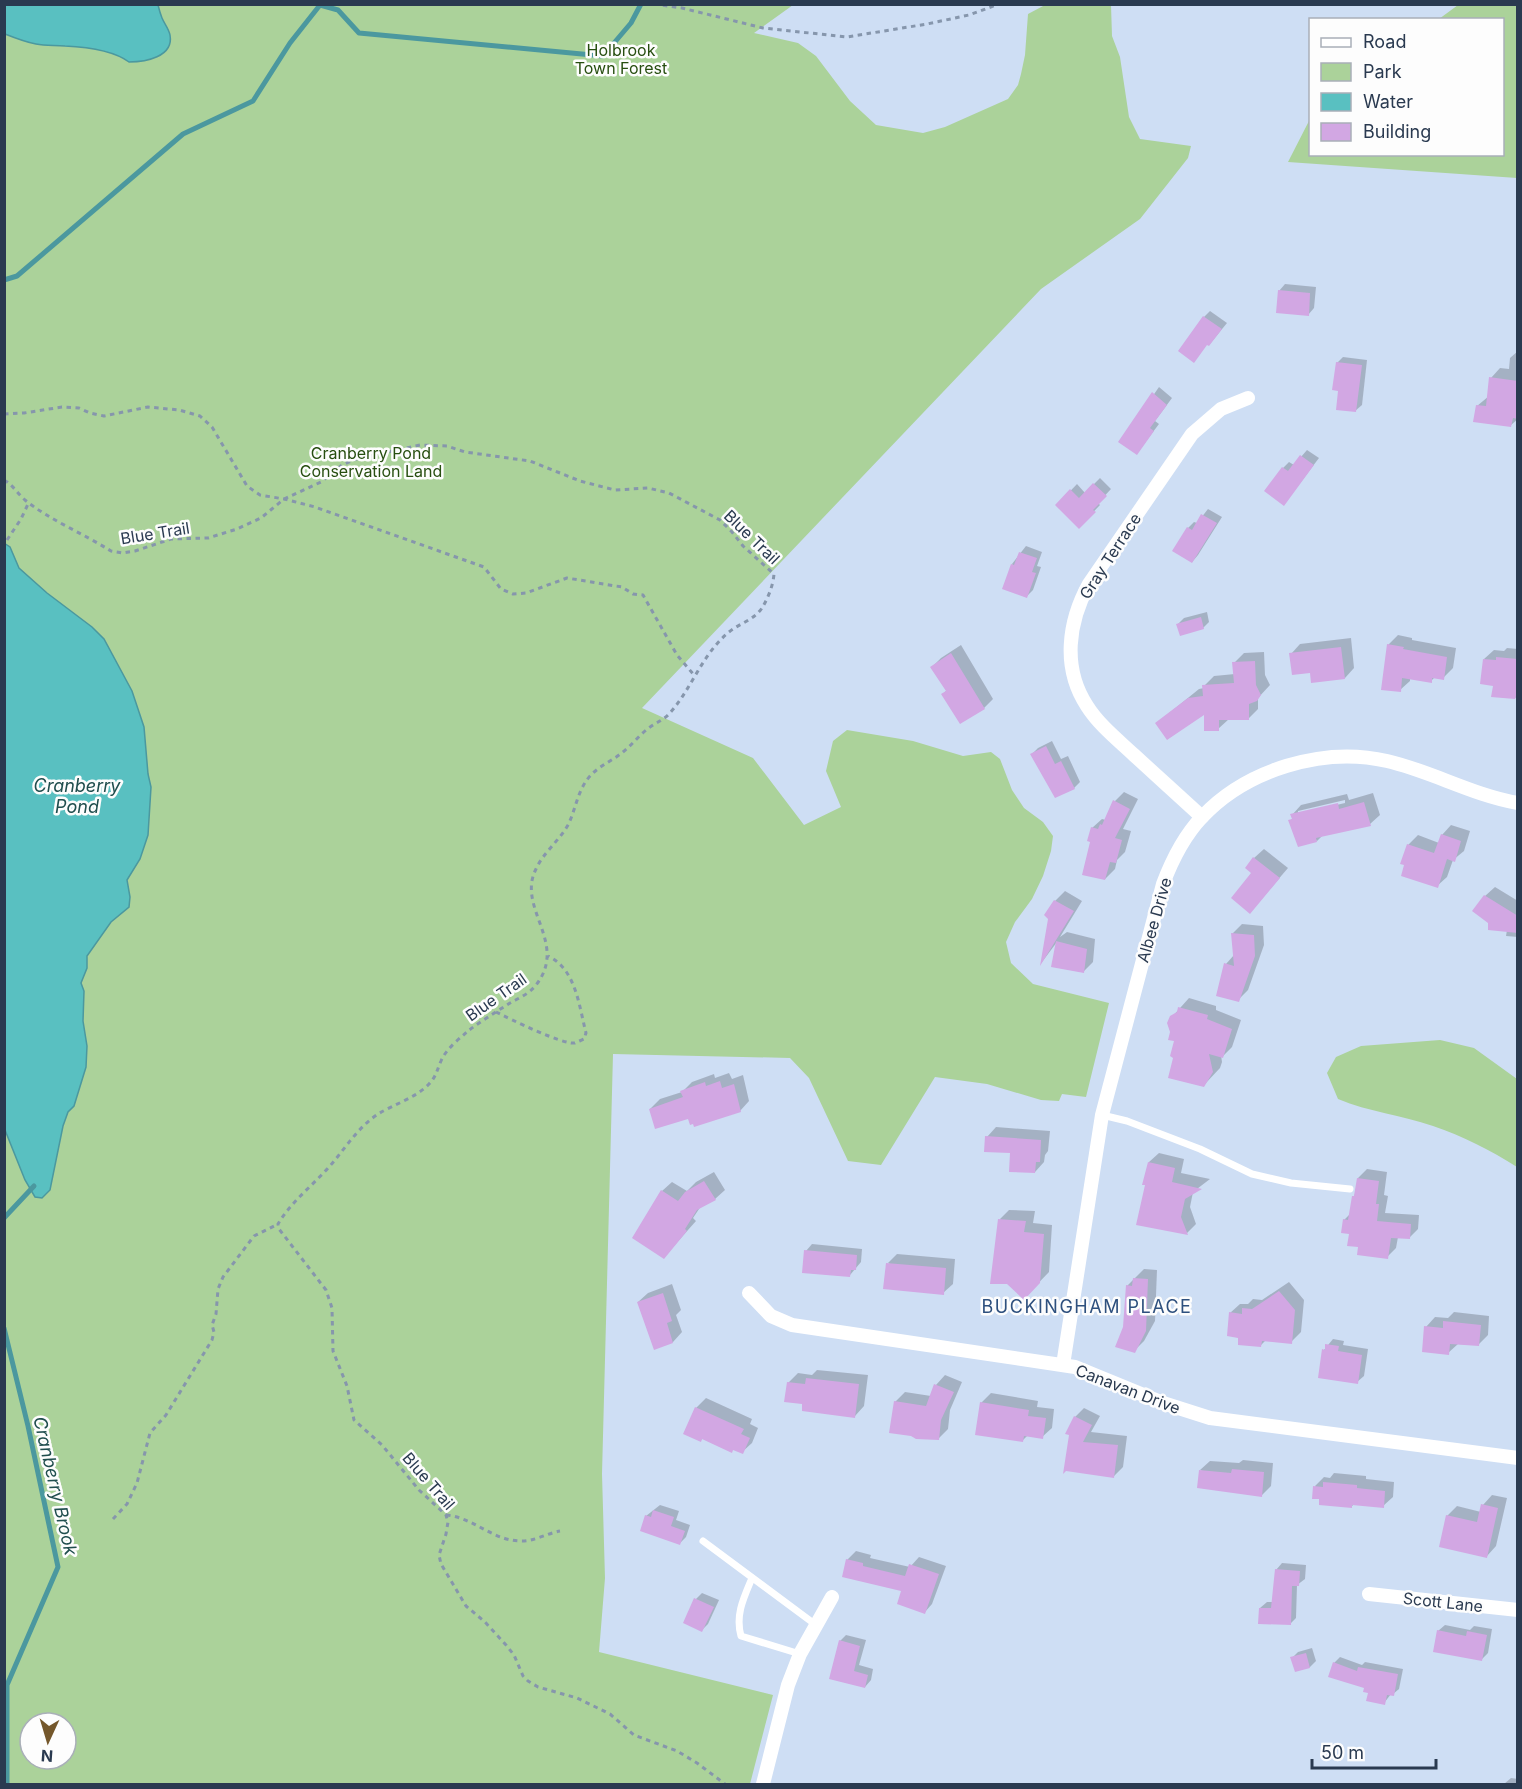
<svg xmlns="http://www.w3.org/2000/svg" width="1522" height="1789" font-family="Inter,sans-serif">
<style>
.green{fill:#abd29a;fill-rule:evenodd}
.water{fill:#59c0c1;stroke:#4b989f;stroke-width:1.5}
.shadow{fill:#0003;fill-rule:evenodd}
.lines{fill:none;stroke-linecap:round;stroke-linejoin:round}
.stream{stroke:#4b989f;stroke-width:5}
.building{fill:#d2a7e3}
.path{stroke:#8696ac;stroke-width:3;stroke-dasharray:4.5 4.5;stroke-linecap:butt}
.service{stroke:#fff;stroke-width:7}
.minor{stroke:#fff;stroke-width:14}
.labels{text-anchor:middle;stroke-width:5;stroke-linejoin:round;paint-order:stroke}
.park-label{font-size:16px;fill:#274e10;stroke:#fdfdfd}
.street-label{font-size:16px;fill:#2a3a50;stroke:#fdfdfd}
.water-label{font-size:18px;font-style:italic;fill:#204e4e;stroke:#fdfdfd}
.neighbourhood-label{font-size:18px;letter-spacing:1.5px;fill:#2e507e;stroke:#fdfdfd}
</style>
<rect width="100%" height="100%" fill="#cedef4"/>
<g class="green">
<path d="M5,5h788l-39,28 44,10 18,13 34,45 26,24 47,8 22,-6 63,-28 10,-14 3,-11 4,-19 3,-41 17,-9h66l1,31 8,21 9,60 11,22 51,7 -3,12 -48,61 -99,70 -399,419 111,50 51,67 37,-18 -15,-36 7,-30 14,-11 66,11 50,15 28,-4 9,7 12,31 12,18 19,14 10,14 -2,15 -8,25 -11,23 -17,23 -9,20 5,21 22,21 76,19 -23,94 -24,-3 -3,7 -18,-1 -54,-16 -52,-7 -54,88 -33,-4 -39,-83 -19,-20 -177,-4 -11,420 3,104 -6,74 174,43 -23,89h-745zM30,1723h36v36h-36z"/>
<polygon points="1458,5 1517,5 1517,178 1288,162 1310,119 1310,154 1502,154 1502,20 1439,19"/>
<path d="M1440,1040l34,8 43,31v88c-27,-17 -54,-31 -84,-41 -32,-11 -64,-14 -95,-27l-11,-26 9,-16 25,-11z"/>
</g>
<g class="water">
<path d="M4,5h154c1,4 2,8 4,13 2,5 7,11 8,17 4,22 -25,27 -41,27 -16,-12 -44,-15 -64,-16 -10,-1 -19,0 -29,-2 -11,-2 -21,-6 -31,-10z"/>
<polygon points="4,543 10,547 19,568 47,593 92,627 104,639 132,691 144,727 148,774 151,787 148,835 140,859 127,880 130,897 129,907 111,922 87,956 87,968 81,983 84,991 83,1021 87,1046 86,1067 74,1106 68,1112 63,1126 50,1190 42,1198 35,1197 25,1180 5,1130"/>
</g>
<g class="shadow">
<polygon points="1285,284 1316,287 1314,308 1308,315 1279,291"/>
<polygon points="1210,311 1227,323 1209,345 1204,317"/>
<polygon points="1518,351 1518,419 1511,425 1477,406 1489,396 1491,378 1500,368 1509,369 1510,358"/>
<polygon points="1343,357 1367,360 1362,405 1355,411 1340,390 1337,363"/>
<polygon points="1159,387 1172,398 1155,421 1159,424 1137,453 1121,442"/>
<polygon points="1307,450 1319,458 1284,504 1283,468 1289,462 1294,465"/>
<polygon points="1100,478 1111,489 1098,503 1100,505 1079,527 1057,505 1077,484 1085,493"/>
<polygon points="1208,509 1222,517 1198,555 1192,562 1188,528 1194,522 1197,523"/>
<polygon points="1026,546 1042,552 1037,566 1041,567 1033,590 1027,596 1012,564"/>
<polygon points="1207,612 1209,622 1203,628 1178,624 1184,618"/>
<polygon points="1398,635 1412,638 1412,640 1456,648 1453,668 1443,678 1435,677 1431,681 1410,678 1410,681 1400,690 1388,645"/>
<polygon points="1351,638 1354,668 1345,678 1312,671 1291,654 1300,644"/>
<polygon points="961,645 993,699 984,708 943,694 947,690 932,667 941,658"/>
<polygon points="1507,648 1518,649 1518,695 1515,698 1484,659 1494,650 1504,651"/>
<polygon points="1264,652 1265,675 1270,685 1258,698 1258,709 1248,719 1229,719 1218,729 1205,712 1157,723 1199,689 1204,688 1204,686 1214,676 1235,674 1234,663 1244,653"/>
<polygon points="1052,741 1061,759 1068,756 1080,782 1074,788 1032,754 1038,748"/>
<polygon points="1124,792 1138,799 1123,829 1131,831 1125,852 1117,860 1115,869 1105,879 1092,828 1102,819 1106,820 1115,801"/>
<path d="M1373,793l7,22 -10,9 -47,11 -6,6 -27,-20 3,-3 -1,-3 9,-10 46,-11 2,6zM1345,800v3l-47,11v-3z"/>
<polygon points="1451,825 1470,831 1464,851 1453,860 1447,877 1437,886 1408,845 1418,835 1439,843 1442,835"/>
<polygon points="1264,849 1288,868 1259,902 1253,873 1254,858"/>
<polygon points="1495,887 1518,901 1518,937 1506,936 1507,930 1490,922 1485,896"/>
<polygon points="1065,891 1082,901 1060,937 1067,932 1095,939 1093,962 1083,972 1057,942 1042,962 1049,918 1045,915 1055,901"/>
<polygon points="1242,924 1263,926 1264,945 1248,990 1238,1000 1226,964 1234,955 1232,934"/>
<polygon points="1189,998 1216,1006 1216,1010 1241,1020 1232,1047 1223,1056 1221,1055 1222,1062 1220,1068 1204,1085 1175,1056 1176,1040 1172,1017"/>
<polygon points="729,1073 732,1079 743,1075 749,1101 740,1111 689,1117 650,1109 660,1099 682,1092 692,1082 714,1074 715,1078"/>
<polygon points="996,1127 1050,1131 1048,1151 1045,1155 1044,1162 1035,1172 1012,1152 987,1137"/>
<polygon points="1159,1153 1184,1159 1181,1173 1210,1179 1193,1192 1190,1207 1196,1224 1187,1233 1147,1184 1149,1162"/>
<polygon points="1367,1169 1387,1172 1384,1195 1388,1196 1385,1213 1419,1215 1418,1229 1409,1238 1398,1237 1396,1248 1387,1257 1360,1246 1344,1220 1351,1213 1358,1178"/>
<polygon points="714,1172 725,1190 715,1199 701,1206 693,1218 696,1221 664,1257 662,1191 672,1182 687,1191 696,1182"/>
<polygon points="1009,1210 1035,1211 1033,1223 1052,1225 1049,1272 1024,1298 1000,1219"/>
<polygon points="812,1244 862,1249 861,1262 850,1275 806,1251"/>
<polygon points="897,1254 955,1259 953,1284 943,1293 888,1263"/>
<polygon points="1144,1269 1157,1270 1155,1321 1144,1341 1134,1351 1125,1327 1127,1286"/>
<polygon points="1289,1282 1304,1300 1301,1332 1291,1342 1266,1340 1261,1345 1240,1337 1230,1313 1240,1304 1248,1304 1253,1299 1262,1300"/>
<polygon points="672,1284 681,1310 676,1315 682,1332 673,1342 655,1348 638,1302 648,1293"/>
<polygon points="1454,1312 1489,1316 1488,1335 1478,1345 1458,1344 1448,1353 1426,1327 1435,1317 1448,1318"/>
<polygon points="1333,1339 1344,1341 1343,1345 1368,1349 1364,1376 1357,1382 1324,1350"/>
<polygon points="817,1370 868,1375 864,1406 855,1416 804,1403 788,1383 798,1373 812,1375"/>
<polygon points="945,1375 962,1382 950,1410 948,1429 938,1439 895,1402 905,1392 931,1396 936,1385"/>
<polygon points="991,1393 1038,1401 1037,1407 1054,1409 1052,1428 1042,1437 1028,1435 1023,1440 981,1403"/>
<polygon points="706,1398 752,1419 750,1424 758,1428 752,1443 742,1452 703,1438 701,1440 696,1408"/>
<polygon points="1084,1408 1100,1416 1091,1432 1127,1436 1123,1467 1114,1476 1065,1470 1075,1417"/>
<polygon points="1243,1460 1273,1463 1271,1486 1261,1496 1200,1470 1210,1461 1239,1463"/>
<polygon points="1334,1473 1366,1476 1366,1479 1394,1482 1393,1497 1383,1506 1354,1504 1351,1507 1321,1498 1315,1486 1324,1477 1330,1478"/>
<polygon points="1492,1495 1507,1498 1496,1546 1487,1556 1447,1516 1457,1506 1481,1512 1483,1505"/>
<polygon points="660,1505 679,1511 676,1520 690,1525 686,1537 680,1543 646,1516"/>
<polygon points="856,1551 871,1555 870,1558 910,1567 919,1557 946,1566 932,1604 924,1613 903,1590 847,1560"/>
<polygon points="1282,1563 1306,1565 1305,1579 1297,1585 1296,1618 1290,1624 1260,1608 1267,1602 1273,1602 1276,1570"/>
<polygon points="702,1593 719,1600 708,1624 702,1630 685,1623 696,1599"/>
<polygon points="1445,1625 1470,1630 1474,1626 1492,1629 1488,1653 1482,1659 1438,1631"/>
<polygon points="846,1635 866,1640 859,1665 873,1669 871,1680 865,1687 831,1678 840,1641"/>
<polygon points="1312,1648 1316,1661 1310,1667 1296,1670 1292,1658 1298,1652"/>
<polygon points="1340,1657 1362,1665 1365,1662 1403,1669 1399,1689 1393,1694 1391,1694 1384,1703 1334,1663"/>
<polygon points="1511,1778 1518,1779 1518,1784 1504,1784"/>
</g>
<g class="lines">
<g class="stream">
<polyline points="4,280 17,276 183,134 253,101 290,43 320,5 338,10 359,33 603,56 631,23 641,4"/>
<polyline points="4,1218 34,1186"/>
<polyline points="4,1328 28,1426 58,1567 7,1685 7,1784"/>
</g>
</g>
<g class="building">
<polygon points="1278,290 1310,293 1309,316 1276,313"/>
<polygon points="1203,316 1222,329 1209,346 1207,345 1194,363 1178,351"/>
<polygon points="1336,362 1362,365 1356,412 1336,410 1338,391 1332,390"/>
<polygon points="1489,377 1518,381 1518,419 1513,418 1511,427 1473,422 1476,405 1486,406"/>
<polygon points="1152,392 1167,405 1150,428 1154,431 1137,455 1118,442"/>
<polygon points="1300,455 1314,465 1284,506 1264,491 1282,467 1288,471"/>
<polygon points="1093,483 1107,496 1093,510 1096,512 1079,529 1055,505 1070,489 1079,498"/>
<polygon points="1201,514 1217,523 1192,563 1172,551 1187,527 1192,530"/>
<polygon points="1019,552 1037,558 1032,572 1036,573 1027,598 1002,589 1011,564 1014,565"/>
<polygon points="1201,617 1204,629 1180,636 1176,624"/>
<polygon points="1387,644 1404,647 1403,649 1447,657 1444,680 1432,678 1432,683 1402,678 1401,692 1381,690"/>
<polygon points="1341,647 1345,679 1311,683 1310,673 1292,675 1289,653"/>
<polygon points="951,653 985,709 960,724 941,694 946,691 930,667"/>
<polygon points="1496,657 1518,659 1518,691 1515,699 1491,697 1493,686 1480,684 1483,659 1496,660"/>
<polygon points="1255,661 1256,685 1261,695 1257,701 1249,704 1249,720 1219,720 1219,731 1204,731 1204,715 1167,740 1155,723 1188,698 1203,696 1202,685 1234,683 1232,662"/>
<polygon points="1046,746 1055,764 1061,761 1075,789 1055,798 1030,754"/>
<polygon points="1113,800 1130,809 1115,838 1122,840 1116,863 1110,862 1105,880 1082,875 1090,842 1087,841 1091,827 1098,829 1100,824 1102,825"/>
<polygon points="1364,802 1371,826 1316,838 1317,842 1298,847 1288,820 1292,819 1290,814 1338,803 1339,809"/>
<polygon points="1441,834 1461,841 1455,862 1447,859 1438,888 1401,876 1404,865 1400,864 1407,844 1434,853"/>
<polygon points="1253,857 1280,878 1250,914 1231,898 1251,873 1245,868"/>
<polygon points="1484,895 1518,916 1518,933 1488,930 1488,923 1472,911"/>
<polygon points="1054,900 1074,911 1040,966 1048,919 1044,915"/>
<polygon points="1231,933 1254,935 1255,956 1239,1002 1216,996 1224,963 1234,966"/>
<polygon points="1056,941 1087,949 1084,973 1051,967"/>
<polygon points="1178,1007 1208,1015 1207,1019 1232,1029 1223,1058 1209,1054 1213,1072 1204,1087 1168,1078 1173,1058 1170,1056 1174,1041 1168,1040 1170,1032 1167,1023 1170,1016 1177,1012"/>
<polygon points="720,1081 722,1088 734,1084 741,1112 694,1127 693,1124 690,1125 688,1119 655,1129 649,1109 683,1097 680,1091 705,1082 706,1086"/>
<polygon points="985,1136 1041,1140 1040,1162 1036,1162 1035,1173 1009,1172 1010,1153 984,1152"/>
<polygon points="1148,1162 1175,1168 1172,1182 1202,1189 1185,1199 1181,1217 1188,1235 1136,1225 1145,1185 1142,1185"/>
<polygon points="1357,1178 1379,1181 1376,1204 1379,1204 1377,1221 1411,1224 1410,1239 1391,1238 1388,1259 1357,1255 1358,1247 1347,1246 1349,1234 1341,1233 1343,1219 1348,1220 1352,1196 1354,1196"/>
<polygon points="704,1181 716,1200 697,1210 685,1229 687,1231 664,1259 632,1238 661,1190 678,1201 685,1192"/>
<polygon points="998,1219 1026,1221 1024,1232 1044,1234 1040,1283 1024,1300 1007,1284 990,1284"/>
<polygon points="804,1250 857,1255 856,1270 851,1270 850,1277 802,1273"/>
<polygon points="886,1263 946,1268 944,1295 883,1289"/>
<polygon points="1133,1278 1148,1279 1146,1331 1135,1353 1115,1347 1123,1327 1126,1285 1132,1286"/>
<polygon points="1279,1291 1295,1310 1292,1344 1262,1341 1261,1347 1238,1345 1238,1338 1227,1336 1229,1312 1242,1314 1242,1308 1252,1309"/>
<polygon points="663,1293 672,1321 667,1323 673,1343 654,1350 637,1302"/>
<polygon points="1443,1321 1481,1325 1479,1346 1450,1344 1449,1355 1422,1352 1424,1326 1443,1328"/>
<polygon points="1325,1344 1339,1346 1338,1351 1362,1355 1358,1384 1318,1378 1322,1349 1325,1350"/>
<polygon points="806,1378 859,1384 855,1418 802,1411 802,1404 784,1402 787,1382 805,1384"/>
<polygon points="934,1384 954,1392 941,1420 939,1440 916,1439 911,1436 889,1433 894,1401 926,1406"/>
<polygon points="980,1402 1029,1410 1028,1416 1046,1418 1043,1439 1024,1436 1023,1442 975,1435"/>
<polygon points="695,1407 744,1429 741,1434 750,1438 743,1454 733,1450 732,1453 702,1439 701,1442 683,1434"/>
<polygon points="1074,1416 1092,1425 1083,1442 1118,1445 1114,1478 1066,1471 1063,1474 1069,1435 1065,1434"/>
<polygon points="1232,1469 1264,1472 1262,1497 1197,1488 1199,1470 1231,1473"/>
<polygon points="1323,1482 1357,1485 1357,1488 1385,1491 1384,1508 1352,1505 1352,1508 1319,1505 1319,1499 1312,1499 1313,1486 1323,1487"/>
<polygon points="1481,1504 1498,1508 1487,1558 1439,1547 1446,1515 1477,1522"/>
<polygon points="653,1510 674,1517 671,1526 685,1531 680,1545 640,1531 645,1515 651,1517"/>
<polygon points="846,1559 863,1563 863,1566 905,1576 909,1564 939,1574 925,1614 897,1604 901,1591 842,1577"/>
<polygon points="1275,1569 1300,1571 1299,1586 1292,1586 1291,1625 1258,1624 1259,1608 1271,1608"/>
<polygon points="694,1598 714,1607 702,1632 683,1623"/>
<polygon points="1437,1630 1466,1636 1467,1631 1487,1635 1482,1661 1433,1652"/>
<polygon points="839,1640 860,1646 854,1671 868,1675 865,1688 829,1679"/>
<polygon points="1306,1653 1310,1668 1295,1672 1290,1657"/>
<polygon points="1333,1662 1357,1671 1358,1667 1398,1674 1394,1696 1387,1695 1385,1705 1366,1701 1368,1693 1363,1692 1364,1688 1328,1677"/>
</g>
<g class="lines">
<g class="path">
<polyline points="654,4 682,8 763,28 847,37 927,24 969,15 999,4"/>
<polyline points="4,414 24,413 62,407 79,408 90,413 104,416 148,407 179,410 200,416 212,427 247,486 260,495 284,499 315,507 484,567 501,589 513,594 526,593 567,578 622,587 633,594 643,595 677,655 694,675"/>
<path d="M4,480c9,5 13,13 21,20 23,19 59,34 86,51l11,2 13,-2 36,-12 37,-1 29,-9 24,-11 23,-19 37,-17 21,-17 14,-6 64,-14 27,1 18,6 65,9 50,20 35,9 33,-2 21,5 51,27 12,12 11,14 31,28c-1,12 -6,24 -12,34 -8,12 -22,15 -33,24 -28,23 -38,59 -61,83 -6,6 -13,8 -19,13 -10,7 -17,17 -26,24 -11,9 -24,14 -33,24 -13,15 -14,33 -22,49 -9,16 -25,28 -32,44 -20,39 33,74 0,116 -7,9 -17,13 -26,18 -14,9 -29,18 -42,28 -9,8 -22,18 -27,30 -4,9 -5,16 -12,23 -12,13 -36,21 -51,30 -21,14 -33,35 -49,53 -17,19 -38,35 -51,57l1,5 47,61 6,18 1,43 14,35 7,34 28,25 37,45 27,25 2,7 -2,12 -7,21 2,9 25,42 19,16 21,23 8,10 9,21 5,5 10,6 39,11 33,16 24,21 43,16 20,12 28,21"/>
<polyline points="7,540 21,519 29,502"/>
<path d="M496,1012c14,7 67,33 79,31 2,-1 7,-3 9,-4l2,-6c-7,-27 -10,-64 -38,-77"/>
<path d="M446,1515c29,3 45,25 74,26 13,1 28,-8 40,-10"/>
<polyline points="113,1519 127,1504 137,1483 150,1433 166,1415 212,1340 214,1332 212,1325 216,1314 218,1289 223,1277 254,1236 278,1224"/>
</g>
<g class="service">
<polyline points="1102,1115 1127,1121 1200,1149 1252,1174 1291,1183 1350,1189"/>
<polyline points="703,1541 816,1625"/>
<path d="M752,1578c-8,19 -17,37 -11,58l59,18"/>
</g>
<g class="minor">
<path d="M1202,817c-23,-21 -45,-41 -68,-62 -16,-15 -35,-30 -47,-49 -25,-38 -19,-84 2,-122l103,-150 29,-25 27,-11"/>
<polyline points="749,1293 771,1316 792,1325 1075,1367 1163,1403 1210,1418 1518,1458"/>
<path d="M1063,1365l39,-250 61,-231c9,-24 21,-48 39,-67 44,-47 121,-71 185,-56 44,10 85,34 131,42"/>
<polyline points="1369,1594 1518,1610"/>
<polyline points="763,1784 788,1685 800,1654 832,1597"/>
</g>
</g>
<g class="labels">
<g class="park-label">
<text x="621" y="56">Holbrook<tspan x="621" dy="18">Town Forest</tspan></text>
<text x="371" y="459">Cranberry Pond<tspan x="371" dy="18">Conservation Land</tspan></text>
</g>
<g class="street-label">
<text transform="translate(155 533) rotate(-9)" y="6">Blue Trail</text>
<text transform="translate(752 537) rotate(44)" y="6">Blue Trail</text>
<text transform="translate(1110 556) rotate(-57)" y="6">Gray Terrace</text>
<text transform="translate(1154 920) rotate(-74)" y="6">Albee Drive</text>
<text transform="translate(496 997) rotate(-35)" y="6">Blue Trail</text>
<text transform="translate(1128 1389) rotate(21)" y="6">Canavan Drive</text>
<text transform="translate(429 1481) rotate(49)" y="6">Blue Trail</text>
<text transform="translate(1443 1602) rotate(6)" y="6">Scott Lane</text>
</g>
<g class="water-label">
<text x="77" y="792">Cranberry<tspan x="77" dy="21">Pond</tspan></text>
<text transform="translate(55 1486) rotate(77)" y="6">Cranberry Brook</text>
</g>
<g class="neighbourhood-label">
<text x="1087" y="1313">BUCKINGHAM PLACE</text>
</g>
</g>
<rect width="1522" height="1789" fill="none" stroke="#2a3a50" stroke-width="12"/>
<rect x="1309" y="18" width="195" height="138" fill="#fdfdfd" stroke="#a9afb8" stroke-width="1.5"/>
<rect x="1321" y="38" width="30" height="9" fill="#ffffff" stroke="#a9afb8" stroke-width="1.5"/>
<text x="1363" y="48" font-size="18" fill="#2a3a50">Road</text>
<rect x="1321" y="63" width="30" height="18" fill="#abd29a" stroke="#a9afb8" stroke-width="1.5"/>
<text x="1363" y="78" font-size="18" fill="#2a3a50">Park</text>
<rect x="1321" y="93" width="30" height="18" fill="#59c0c1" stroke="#a9afb8" stroke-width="1.5"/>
<text x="1363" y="108" font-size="18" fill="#2a3a50">Water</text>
<rect x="1321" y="123" width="30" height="18" fill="#d2a7e3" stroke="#a9afb8" stroke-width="1.5"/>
<text x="1363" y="138" font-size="18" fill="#2a3a50">Building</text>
<g transform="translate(48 1741) rotate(184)"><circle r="28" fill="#fdfdfd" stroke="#a9afb8" stroke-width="1.5"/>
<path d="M0-4.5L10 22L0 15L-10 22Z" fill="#74572b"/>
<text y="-9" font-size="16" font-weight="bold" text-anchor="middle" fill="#2a3a50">N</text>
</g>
<path d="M1312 1759v9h124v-9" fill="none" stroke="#2a3a50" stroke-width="3"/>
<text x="1321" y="1759" font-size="18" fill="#2a3a50" stroke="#fdfdfd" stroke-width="4.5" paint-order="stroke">50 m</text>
</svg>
